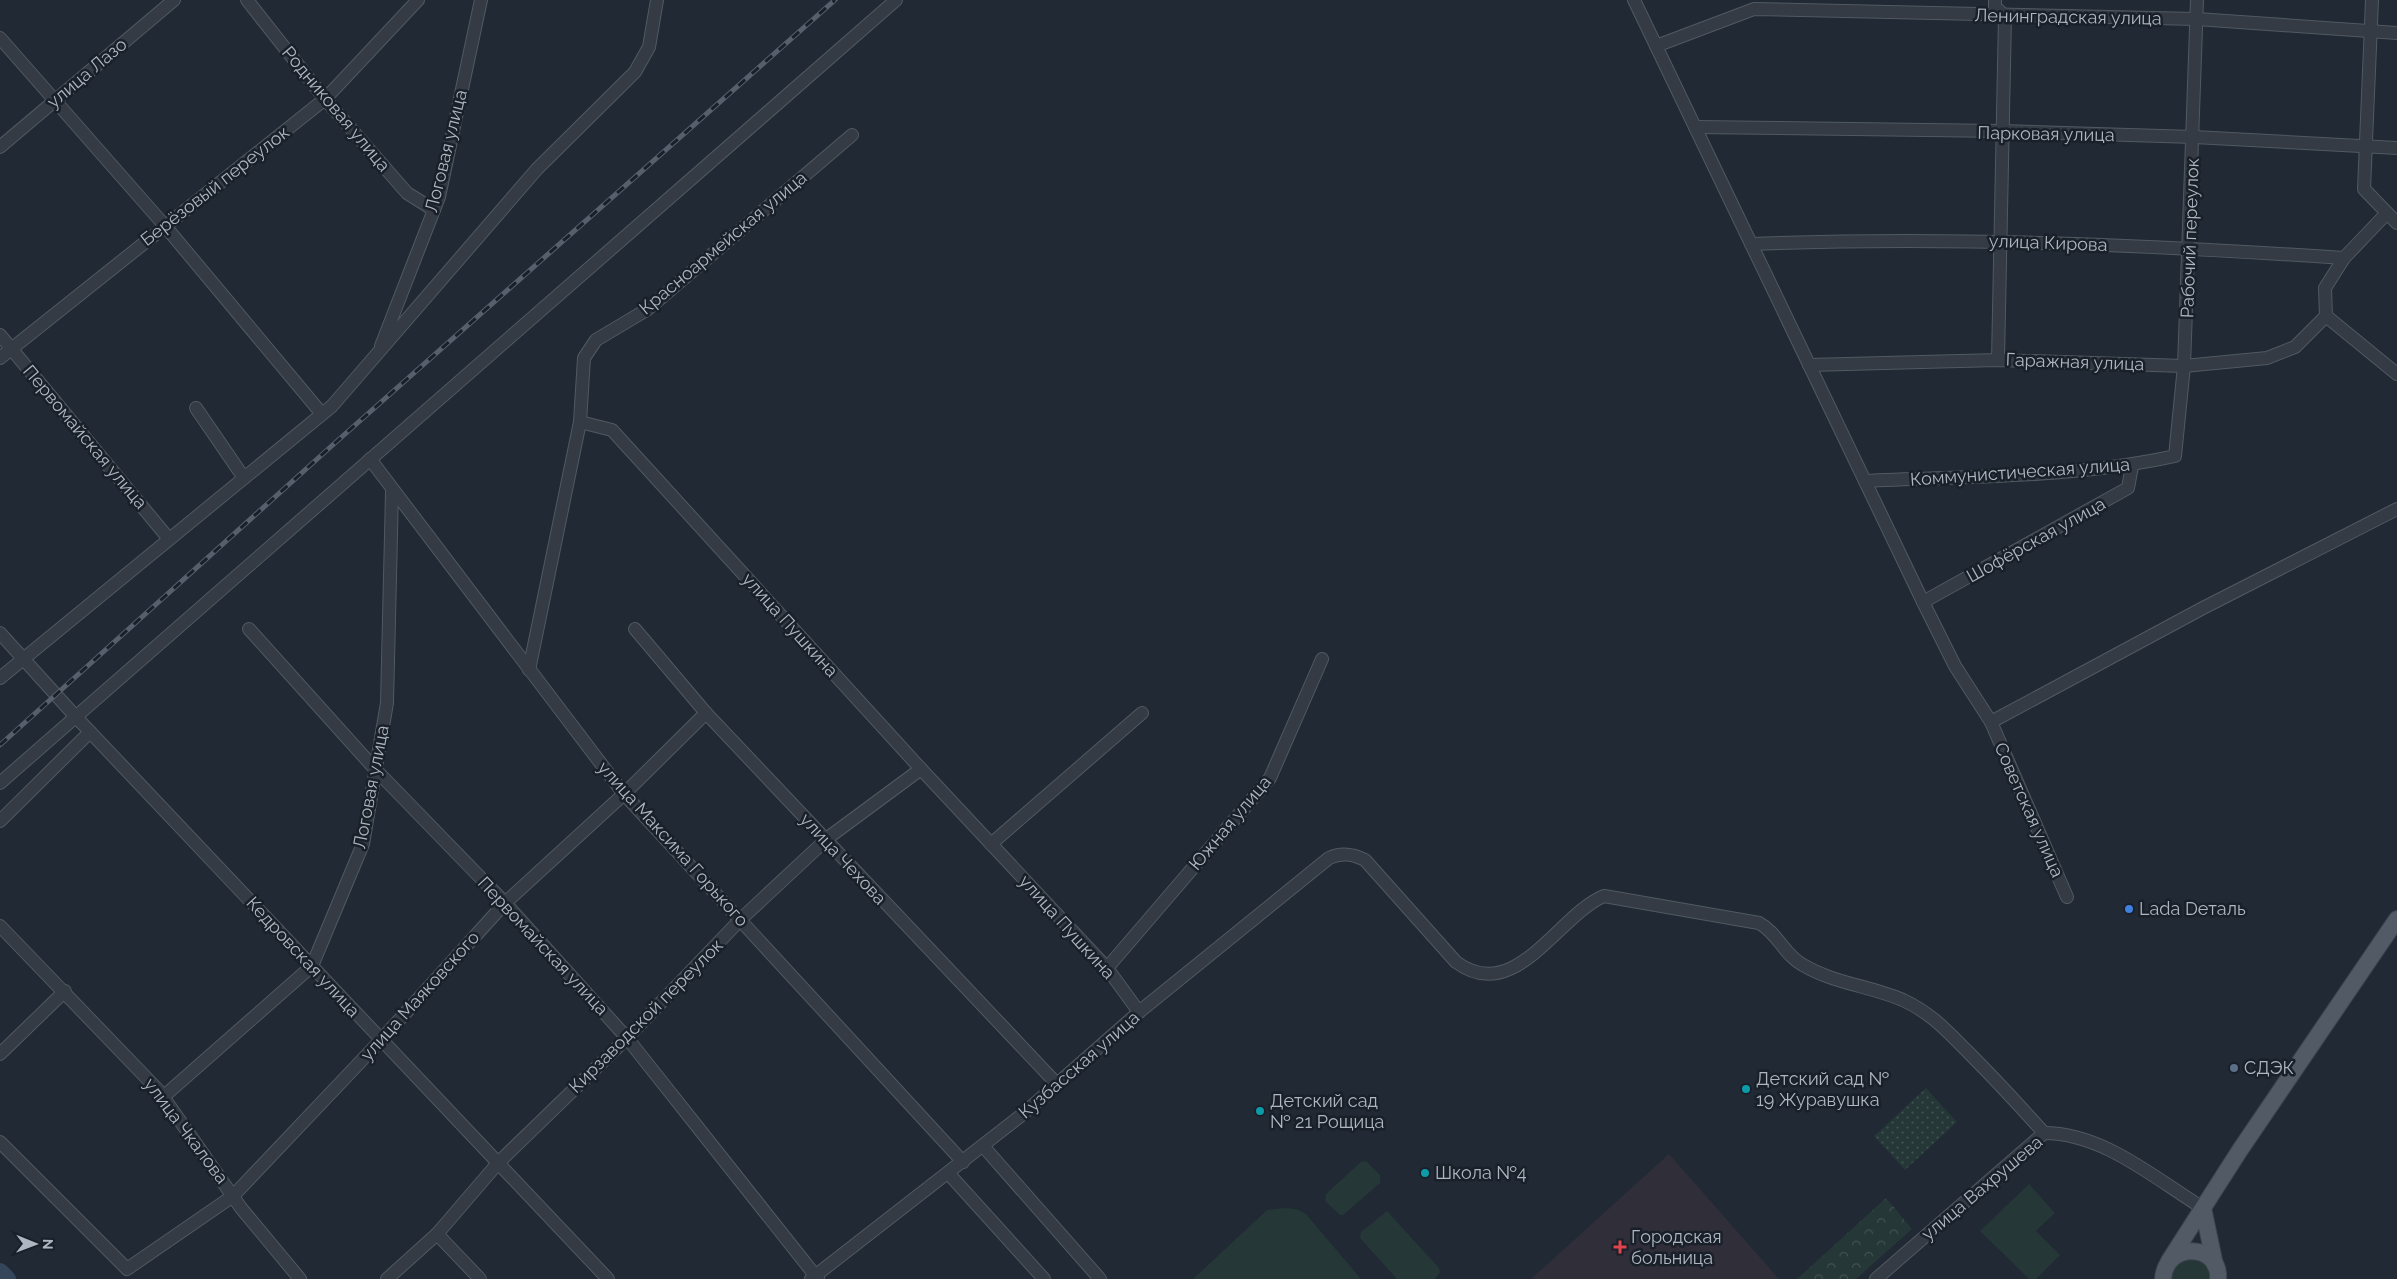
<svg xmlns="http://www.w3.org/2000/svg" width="2397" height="1279" font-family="Raleway,sans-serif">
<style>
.medical{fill:#2f2e39}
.grass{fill:#253737}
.forest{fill:url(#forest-crowns)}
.park{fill:url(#park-dots)}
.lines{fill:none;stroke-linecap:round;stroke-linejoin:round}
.river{stroke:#35465a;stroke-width:18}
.minor-casing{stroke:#515962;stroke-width:14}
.major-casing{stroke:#3d444e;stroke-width:18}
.minor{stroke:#343b44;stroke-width:12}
.major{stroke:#515a65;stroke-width:16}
.rail-casing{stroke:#565f6b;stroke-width:5}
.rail{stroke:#192029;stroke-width:3;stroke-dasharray:9;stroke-linecap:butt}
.shop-dot{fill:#3f7fe0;stroke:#192029;stroke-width:2}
.service-dot{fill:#5c6f8a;stroke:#192029;stroke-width:2}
.culture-dot{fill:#0f9aa8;stroke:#192029;stroke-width:2}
.health-dot{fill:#e0444e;stroke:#192029;stroke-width:2}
.labels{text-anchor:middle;stroke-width:5;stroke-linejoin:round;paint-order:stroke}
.street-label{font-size:18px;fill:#aeb6c1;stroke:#192029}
.poi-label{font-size:18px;fill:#aeb6c1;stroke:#192029;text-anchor:start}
</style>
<defs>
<pattern id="forest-crowns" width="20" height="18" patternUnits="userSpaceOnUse" patternTransform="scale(1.25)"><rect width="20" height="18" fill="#253737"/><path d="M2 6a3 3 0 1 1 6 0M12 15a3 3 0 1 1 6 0" fill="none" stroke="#425252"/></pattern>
<pattern id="park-dots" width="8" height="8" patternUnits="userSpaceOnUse" patternTransform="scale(1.25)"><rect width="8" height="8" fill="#253737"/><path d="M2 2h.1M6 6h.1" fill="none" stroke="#425252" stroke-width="1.8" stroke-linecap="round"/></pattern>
</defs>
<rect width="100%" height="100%" fill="#202934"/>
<polygon class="medical" points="1669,1154 1779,1279 1531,1279"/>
<g class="grass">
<polygon points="1366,1161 1380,1175 1380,1183 1343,1215 1340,1215 1325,1201 1326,1194 1361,1162"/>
<polygon points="2029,1184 2055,1213 2036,1231 2060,1255 2036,1279 2029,1279 1980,1231"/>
<polygon points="1285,1208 1296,1209 1306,1214 1361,1279 1193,1279 1267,1210"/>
<polygon points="1387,1211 1439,1268 1440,1272 1435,1279 1397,1279 1360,1238 1361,1232"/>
<path d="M2195,1257l14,8 4,14h-42c4,-16 9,-18 24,-22z"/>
</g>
<polygon class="forest" points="1886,1198 1912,1229 1856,1279 1797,1279"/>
<polygon class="park" points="1926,1088 1957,1122 1905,1170 1874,1136"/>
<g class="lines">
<polyline class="river" points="0,1272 7,1279"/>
<defs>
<g id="minor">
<polyline points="247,0 325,99 407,193 434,210"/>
<polyline points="1634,0 1923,602 1955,666 1991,722 2203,608 2397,509"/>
<polyline points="1995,0 1995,7 2005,16 1998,360"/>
<polyline points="2372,0 2364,189 2397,223"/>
<polyline points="0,38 165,226 322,414"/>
<polyline points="1656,46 1754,9 2197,19 2397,33"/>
<polyline points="1695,127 2001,131 2194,137 2397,148"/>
<polyline points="0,147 174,0"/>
<path d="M1751,244c198,-8 396,1 593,14"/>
<polyline points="2326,316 2325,288 2344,258 2386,214"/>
<polyline points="2326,316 2397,374"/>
<polyline points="0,335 169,539"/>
<polyline points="381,346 439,197 481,0"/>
<polyline points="0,358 325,99 418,0"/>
<polyline points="1809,365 1998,360 2184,366 2267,358 2295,347 2326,316"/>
<polyline points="196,408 244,478"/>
<polyline points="580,422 612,430 921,769 1107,968 1139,1012"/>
<polyline points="370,459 624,794 963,1162"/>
<path d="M1865,481c103,-5 209,-3 310,-25l9,-90 13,-366"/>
<polyline points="1923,602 2128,488 2132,466"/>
<polyline points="249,629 375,769 505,903 627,1038 818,1279"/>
<polyline points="635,629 706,713 1057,1084"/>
<polyline points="0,633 76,717 608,1279"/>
<polyline points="529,670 580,422 584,358 596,340 648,309 852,135"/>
<polyline points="0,678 332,406 537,169 635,72 649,47 657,0"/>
<polyline points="1991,722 2067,897"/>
<polyline points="0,783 896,0"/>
<polyline points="0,821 90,732"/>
<polyline points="991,844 1142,713"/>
<polyline points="0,926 159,1091 241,1208 300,1279"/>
<polyline points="1107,968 1270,778 1322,659"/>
<polyline points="0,1054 65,991"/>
<polyline points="163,1097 312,966 363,844 387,703 392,492"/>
<polyline points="0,1142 127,1269 233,1196 381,1040 505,903 624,794 706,713"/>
<polyline points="983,1146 1100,1279"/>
<polyline points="949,1174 1044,1279"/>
<polyline points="437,1234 480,1279"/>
<polyline points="387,1279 437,1234 498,1163 627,1038 741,919 829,837 921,769"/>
<path d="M811,1279l212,-165 116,-102 190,-154c13,-6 24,-4 36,2l91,102c59,44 102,-47 148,-66l155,27c19,10 25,32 44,42 30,18 67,21 100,35 28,13 44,31 65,52 26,26 51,53 76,81"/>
<path d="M1876,1279l168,-146c59,0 110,45 159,75"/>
</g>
<g id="major">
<polyline points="2203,1208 2215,1265"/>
<polyline points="2169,1261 2240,1150 2397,919"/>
<path d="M2163,1279c3,-39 58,-35 55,0"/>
</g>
</defs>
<use href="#minor" class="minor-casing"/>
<use href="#major" class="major-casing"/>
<use href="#minor" class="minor"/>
<use href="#major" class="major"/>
<defs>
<polyline id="rail" points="0,745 336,442 835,0"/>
</defs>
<use href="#rail" class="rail-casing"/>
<use href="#rail" class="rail"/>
</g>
<circle class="shop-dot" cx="2129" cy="909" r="5"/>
<circle class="service-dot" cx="2234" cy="1068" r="5"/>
<g class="culture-dot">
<circle cx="1746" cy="1089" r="5"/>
<circle cx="1260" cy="1111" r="5"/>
<circle cx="1425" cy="1173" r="5"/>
</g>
<path class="health-dot" d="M1617.5 1239.5h5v5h5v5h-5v5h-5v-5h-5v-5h5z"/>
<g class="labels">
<g class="street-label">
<text transform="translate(2068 17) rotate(1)" y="6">Ленинградская улица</text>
<text transform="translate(87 73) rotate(-40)" y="6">улица Лазо</text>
<text transform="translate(336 109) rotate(50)" y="6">Родниковая улица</text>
<text transform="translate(2046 134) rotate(1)" y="6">Парковая улица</text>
<text transform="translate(446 151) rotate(-76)" y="6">Логовая улица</text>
<text transform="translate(215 186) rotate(-38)" y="6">Берёзовый переулок</text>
<text transform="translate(2190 238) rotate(-88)" y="6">Рабочий переулок</text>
<text transform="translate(723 243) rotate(-40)" y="6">Красноармейская улица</text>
<text transform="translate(2048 243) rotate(2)" y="6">улица Кирова</text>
<text transform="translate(2075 362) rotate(2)" y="6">Гаражная улица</text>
<text transform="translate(85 437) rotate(50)" y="6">Первомайская улица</text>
<text transform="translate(2020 472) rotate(-4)" y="6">Коммунистическая улица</text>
<text transform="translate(2036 540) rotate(-29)" y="6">Шофёрская улица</text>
<text transform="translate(790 625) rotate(48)" y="6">улица Пушкина</text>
<text transform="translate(371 787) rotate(-79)" y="6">Логовая улица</text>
<text transform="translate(2029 810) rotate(66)" y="6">Советская улица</text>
<text transform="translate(1230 823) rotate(-50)" y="6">Южная улица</text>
<text transform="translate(673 844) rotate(48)" y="6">улица Максима Горького</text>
<text transform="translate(843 859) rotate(47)" y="6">улица Чехова</text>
<text transform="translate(1067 927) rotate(48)" y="6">улица Пушкина</text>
<text transform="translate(543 946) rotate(47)" y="6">Первомайская улица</text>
<text transform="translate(303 957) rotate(47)" y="6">Кедровская улица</text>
<text transform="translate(420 996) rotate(-48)" y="6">улица Маяковского</text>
<text transform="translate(646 1016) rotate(-45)" y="6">Кирзаводской переулок</text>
<text transform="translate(1079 1065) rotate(-41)" y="6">Кузбасская улица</text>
<text transform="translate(186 1131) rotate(53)" y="6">улица Чкалова</text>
<text transform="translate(1982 1188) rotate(-40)" y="6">улица Вахрушева</text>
</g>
<g class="poi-label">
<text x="2139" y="915">Lada Dеталь</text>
<text x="2244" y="1074">СДЭК</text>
<text x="1756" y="1085">Детский сад №<tspan x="1756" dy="21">19 Журавушка</tspan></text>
<text x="1270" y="1107">Детский сад<tspan x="1270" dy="21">№ 21 Рощица</tspan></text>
<text x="1435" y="1179">Школа №4</text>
<text x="1631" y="1243">Городская<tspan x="1631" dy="21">больница</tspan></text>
</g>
</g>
<g transform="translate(35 1244) rotate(91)" stroke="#192029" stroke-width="4" paint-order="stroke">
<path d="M0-4L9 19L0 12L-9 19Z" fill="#aeb6c1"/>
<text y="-8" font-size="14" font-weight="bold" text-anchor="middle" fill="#aeb6c1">N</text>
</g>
</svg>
